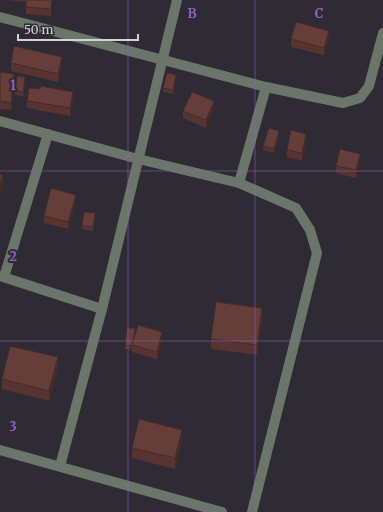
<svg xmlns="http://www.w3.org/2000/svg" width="383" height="512" font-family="Merriweather,serif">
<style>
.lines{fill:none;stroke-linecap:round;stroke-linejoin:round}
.minor{stroke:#6a7669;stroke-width:10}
.wall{fill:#573431}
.shaded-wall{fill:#472b28}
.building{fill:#653d39;stroke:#472b28}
.grid{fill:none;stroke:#965ec6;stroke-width:1;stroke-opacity:0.55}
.grid-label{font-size:13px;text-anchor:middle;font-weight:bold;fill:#965ec6;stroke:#2f2b34;stroke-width:4;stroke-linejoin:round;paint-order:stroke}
</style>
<rect width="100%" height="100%" fill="#2f2b34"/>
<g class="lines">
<g class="minor">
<polyline points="0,17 266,87 343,103 360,98 369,86 383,33"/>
<polyline points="0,121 138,159 239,183 296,208 310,230 317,253 252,512"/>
<polyline points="239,183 266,87"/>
<polyline points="0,276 102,309"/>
<polyline points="4,277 48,134"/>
<polyline points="0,450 222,512"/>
<polyline points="60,466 102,309 177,0"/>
</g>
</g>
<g class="wall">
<polygon points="7,0 52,0 51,16 26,14 26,2"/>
<polygon points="329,38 324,55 291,47 291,39"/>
<polygon points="11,63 62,64 58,82 11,71"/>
<polygon points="0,72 14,81 11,110 0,109"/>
<polygon points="176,79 173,94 163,92 163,88"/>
<polygon points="25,81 23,96 15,95 15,91"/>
<polygon points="73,99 70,116 27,108 27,101"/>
<polygon points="214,109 206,128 183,118 183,111"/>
<polygon points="279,135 274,153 263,150 263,146"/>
<polygon points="306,141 302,161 287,157 287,150"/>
<polygon points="360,161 356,178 336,173 336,166"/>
<polygon points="76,202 68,229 44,223 44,216"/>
<polygon points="95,217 93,231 82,229 82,226"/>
<polygon points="262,318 257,355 211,349 211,339"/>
<polygon points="135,332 134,339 162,339 157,359 132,352 132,349 125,349 125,345"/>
<polygon points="58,368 49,401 2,389 2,379"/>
<polygon points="182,440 175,469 132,458 132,448"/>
</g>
<g class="shaded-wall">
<polygon points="329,31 329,38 324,55 324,48"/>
<polygon points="62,57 62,64 58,82 58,74"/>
<polygon points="14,74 14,81 11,110 11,103"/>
<polygon points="176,75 176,79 173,94 173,90"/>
<polygon points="73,92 73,99 70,116 70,108"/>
<polygon points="214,101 214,109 206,128 206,120"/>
<polygon points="279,131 279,135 274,153 274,149"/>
<polygon points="306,134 306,141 302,161 302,153"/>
<polygon points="360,154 360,161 356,178 356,170"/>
<polygon points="3,175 3,185 0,196 0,185"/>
<polygon points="76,195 76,202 68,229 68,222"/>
<polygon points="262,308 262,318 257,355 257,345"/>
<polygon points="162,332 162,339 157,359 157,352"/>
<polygon points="58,357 58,368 49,401 49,391"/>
<polygon points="182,430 182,440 175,469 175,458"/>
</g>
<g class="building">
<polygon points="26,0 52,0 51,9 26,7"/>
<polygon points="296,22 329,31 324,48 291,39"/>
<polygon points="14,46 62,57 58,74 11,63"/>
<polygon points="0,72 14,74 11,103 0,101"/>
<polygon points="167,73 176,75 173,90 163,88"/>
<polygon points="17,76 25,77 23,92 15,91"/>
<polygon points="41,86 73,92 70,108 27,101 29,88 40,89"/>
<polygon points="192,92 214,101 206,120 183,111"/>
<polygon points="269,128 279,131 274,149 263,146"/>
<polygon points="291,130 306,134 302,153 287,150"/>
<polygon points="340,149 360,154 356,170 336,166"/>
<polygon points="0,174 3,175 0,185"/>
<polygon points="51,188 76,195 68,222 44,216"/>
<polygon points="84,212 95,213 93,227 82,226"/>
<polygon points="216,302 262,308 257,345 211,339"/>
<polygon points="138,325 162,332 157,352 132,345"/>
<polygon points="127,328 135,328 132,346 125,345"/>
<polygon points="10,346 58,357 49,391 2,379"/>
<polygon points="139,419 182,430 175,458 132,448"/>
</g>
<path class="grid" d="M128,0v512M255,0v512M0,171h383M0,341h383"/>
<g class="grid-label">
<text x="192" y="18">B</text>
<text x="319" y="18">C</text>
<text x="13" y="90">1</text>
<text x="13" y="261">2</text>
<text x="13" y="431">3</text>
</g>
<path d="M18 34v6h120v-6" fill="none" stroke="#d5d2d8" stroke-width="2"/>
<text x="24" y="34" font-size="12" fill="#d5d2d8" stroke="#2f2b34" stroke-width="3" paint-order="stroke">50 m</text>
</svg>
